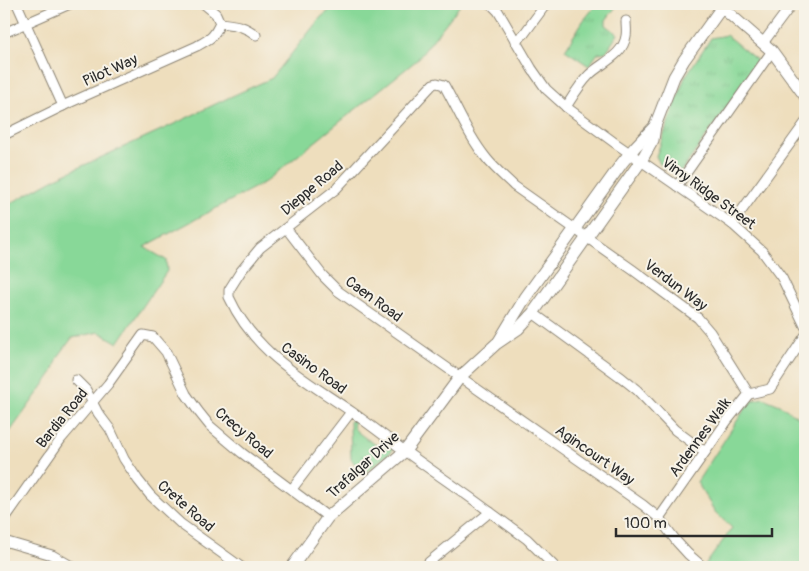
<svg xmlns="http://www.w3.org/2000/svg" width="809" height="571" font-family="Pangolin,sans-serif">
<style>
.green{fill:#88d898;stroke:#5a8262}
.park{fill:url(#park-tufts);stroke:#5a8262}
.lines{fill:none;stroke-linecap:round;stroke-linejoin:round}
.minor-casing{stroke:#8c8474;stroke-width:11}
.tertiary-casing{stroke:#8c8474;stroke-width:13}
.minor{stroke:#fff;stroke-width:9}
.tertiary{stroke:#fff;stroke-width:11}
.labels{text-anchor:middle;stroke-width:4;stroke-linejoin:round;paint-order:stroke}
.street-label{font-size:15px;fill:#2b2b2b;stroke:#f7f3e8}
</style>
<defs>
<pattern id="park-tufts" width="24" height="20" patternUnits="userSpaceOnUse" patternTransform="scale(1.25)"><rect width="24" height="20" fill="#88d898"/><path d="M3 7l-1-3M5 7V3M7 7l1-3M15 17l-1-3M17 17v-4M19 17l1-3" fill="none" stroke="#76ba83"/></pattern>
</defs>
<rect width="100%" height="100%" fill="#f7f3e8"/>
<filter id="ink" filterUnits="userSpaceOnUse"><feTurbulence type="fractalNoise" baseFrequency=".02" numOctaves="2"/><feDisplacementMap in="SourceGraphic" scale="10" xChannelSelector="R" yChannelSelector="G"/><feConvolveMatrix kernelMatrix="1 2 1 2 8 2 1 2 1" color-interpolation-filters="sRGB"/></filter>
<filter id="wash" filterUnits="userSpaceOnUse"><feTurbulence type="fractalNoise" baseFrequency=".0096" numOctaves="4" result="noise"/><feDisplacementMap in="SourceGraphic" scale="20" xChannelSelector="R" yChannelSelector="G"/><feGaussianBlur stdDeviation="1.12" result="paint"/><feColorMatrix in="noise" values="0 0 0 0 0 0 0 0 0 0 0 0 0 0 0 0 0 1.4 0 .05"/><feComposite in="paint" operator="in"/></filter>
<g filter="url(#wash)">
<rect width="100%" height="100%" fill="#eedebd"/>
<g class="green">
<polygon points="338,4 461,4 417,60 265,182 144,247 166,260 167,271 118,343 99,332 72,338 58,357 53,372 4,440 4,207 58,177 172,125 230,97 272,78 321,17"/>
<polygon points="763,398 780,405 805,422 805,560 800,567 704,567 732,528 715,512 697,482 750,401"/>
</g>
<g class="park">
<polygon points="597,4 618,4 606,20 606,25 618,34 606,52 598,53 589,66 565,50 583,21"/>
<polygon points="726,35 759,62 678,176 660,164 656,156 685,77 711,38"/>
<path d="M352,419l2,1c0,3 -1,6 0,8 2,4 22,18 27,19 3,0 4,-1 7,-3l2,1 3,4 -2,3 -25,20h-3l-3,-2 -9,-11 -1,-35v-3z"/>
</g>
</g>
<g filter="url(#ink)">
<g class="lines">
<defs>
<g id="minor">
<polyline points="17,4 63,106"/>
<polyline points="491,4 498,11 532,69 546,89 566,107 615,143 732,224 762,251 782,278 805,326"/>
<path d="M220,23c15,2 23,2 36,12"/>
<polyline points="4,33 70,4"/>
<polyline points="515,41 524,34 546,4"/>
<polyline points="763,43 792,4"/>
<path d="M566,107c7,-11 14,-23 23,-32 12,-12 34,-19 37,-39 1,-5 0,-10 0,-15"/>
<path d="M4,135l65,-32 128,-57c13,-7 17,-9 23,-23l-4,-9 -12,-10"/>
<polyline points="677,186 772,51"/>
<polyline points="732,224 805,123"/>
<polyline points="286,228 323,276 338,291 480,391 643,505 659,518 677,542 688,554 703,567"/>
<polyline points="533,313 622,378 637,390 675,430 705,452"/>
<polyline points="76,380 86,390 98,413 110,429 124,459 138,480 150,495 181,524 241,567"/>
<polyline points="292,489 351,412"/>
<polyline points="490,512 527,539 555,567"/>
<polyline points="659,518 727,421 749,394 770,389 805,336"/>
<polyline points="4,520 61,439 108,384 143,335 153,337 166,352 186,394 198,411 210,426 242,453 328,517"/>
<polyline points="4,541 52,555 73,567"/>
<path d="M425,567l4,-5 61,-50c-25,-19 -52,-37 -77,-55 -21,-15 -41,-31 -61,-45 -49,-34 -97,-58 -123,-115v-7l12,-19 19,-23 76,-59 97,-105 4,-1 7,2c14,25 25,52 43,74 8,10 18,18 27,27l119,84 65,48 12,14 39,62"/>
</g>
<g id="tertiary">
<polyline points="718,4 772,51 805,96"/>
<polyline points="499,341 525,298 622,163 635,147 655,126"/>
<polyline points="292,567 328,517 405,451 460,377 496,344 518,329 533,313 641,161 653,140 655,126 674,77 684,60 722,7"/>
</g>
</defs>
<use href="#minor" class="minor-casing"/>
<use href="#tertiary" class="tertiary-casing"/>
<use href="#minor" class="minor"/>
<use href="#tertiary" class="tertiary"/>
</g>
</g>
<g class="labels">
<g class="street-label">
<text transform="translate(110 70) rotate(-24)" y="5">Pilot Way</text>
<text transform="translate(312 188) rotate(-40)" y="5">Dieppe Road</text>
<text transform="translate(709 193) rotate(36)" y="5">Vimy Ridge Street</text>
<text transform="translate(676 285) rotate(37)" y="5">Verdun Way</text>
<text transform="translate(374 299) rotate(36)" y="5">Caen Road</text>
<text transform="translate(314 368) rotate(36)" y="5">Casino Road</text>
<text transform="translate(62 418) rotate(-51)" y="5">Bardia Road</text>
<text transform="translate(244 433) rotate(40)" y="5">Crecy Road</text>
<text transform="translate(700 437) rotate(-54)" y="5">Ardennes Walk</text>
<text transform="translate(595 455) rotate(35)" y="5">Agincourt Way</text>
<text transform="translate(363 465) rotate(-42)" y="5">Trafalgar Drive</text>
<text transform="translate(186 506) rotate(41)" y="5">Crete Road</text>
</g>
</g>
<rect width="809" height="571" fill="none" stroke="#f7f3e8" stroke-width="20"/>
<path d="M616 528v8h156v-8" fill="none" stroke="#2b2b2b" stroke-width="2.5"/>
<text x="624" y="528" font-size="15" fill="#2b2b2b" stroke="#f7f3e8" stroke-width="4" paint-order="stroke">100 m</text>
</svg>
